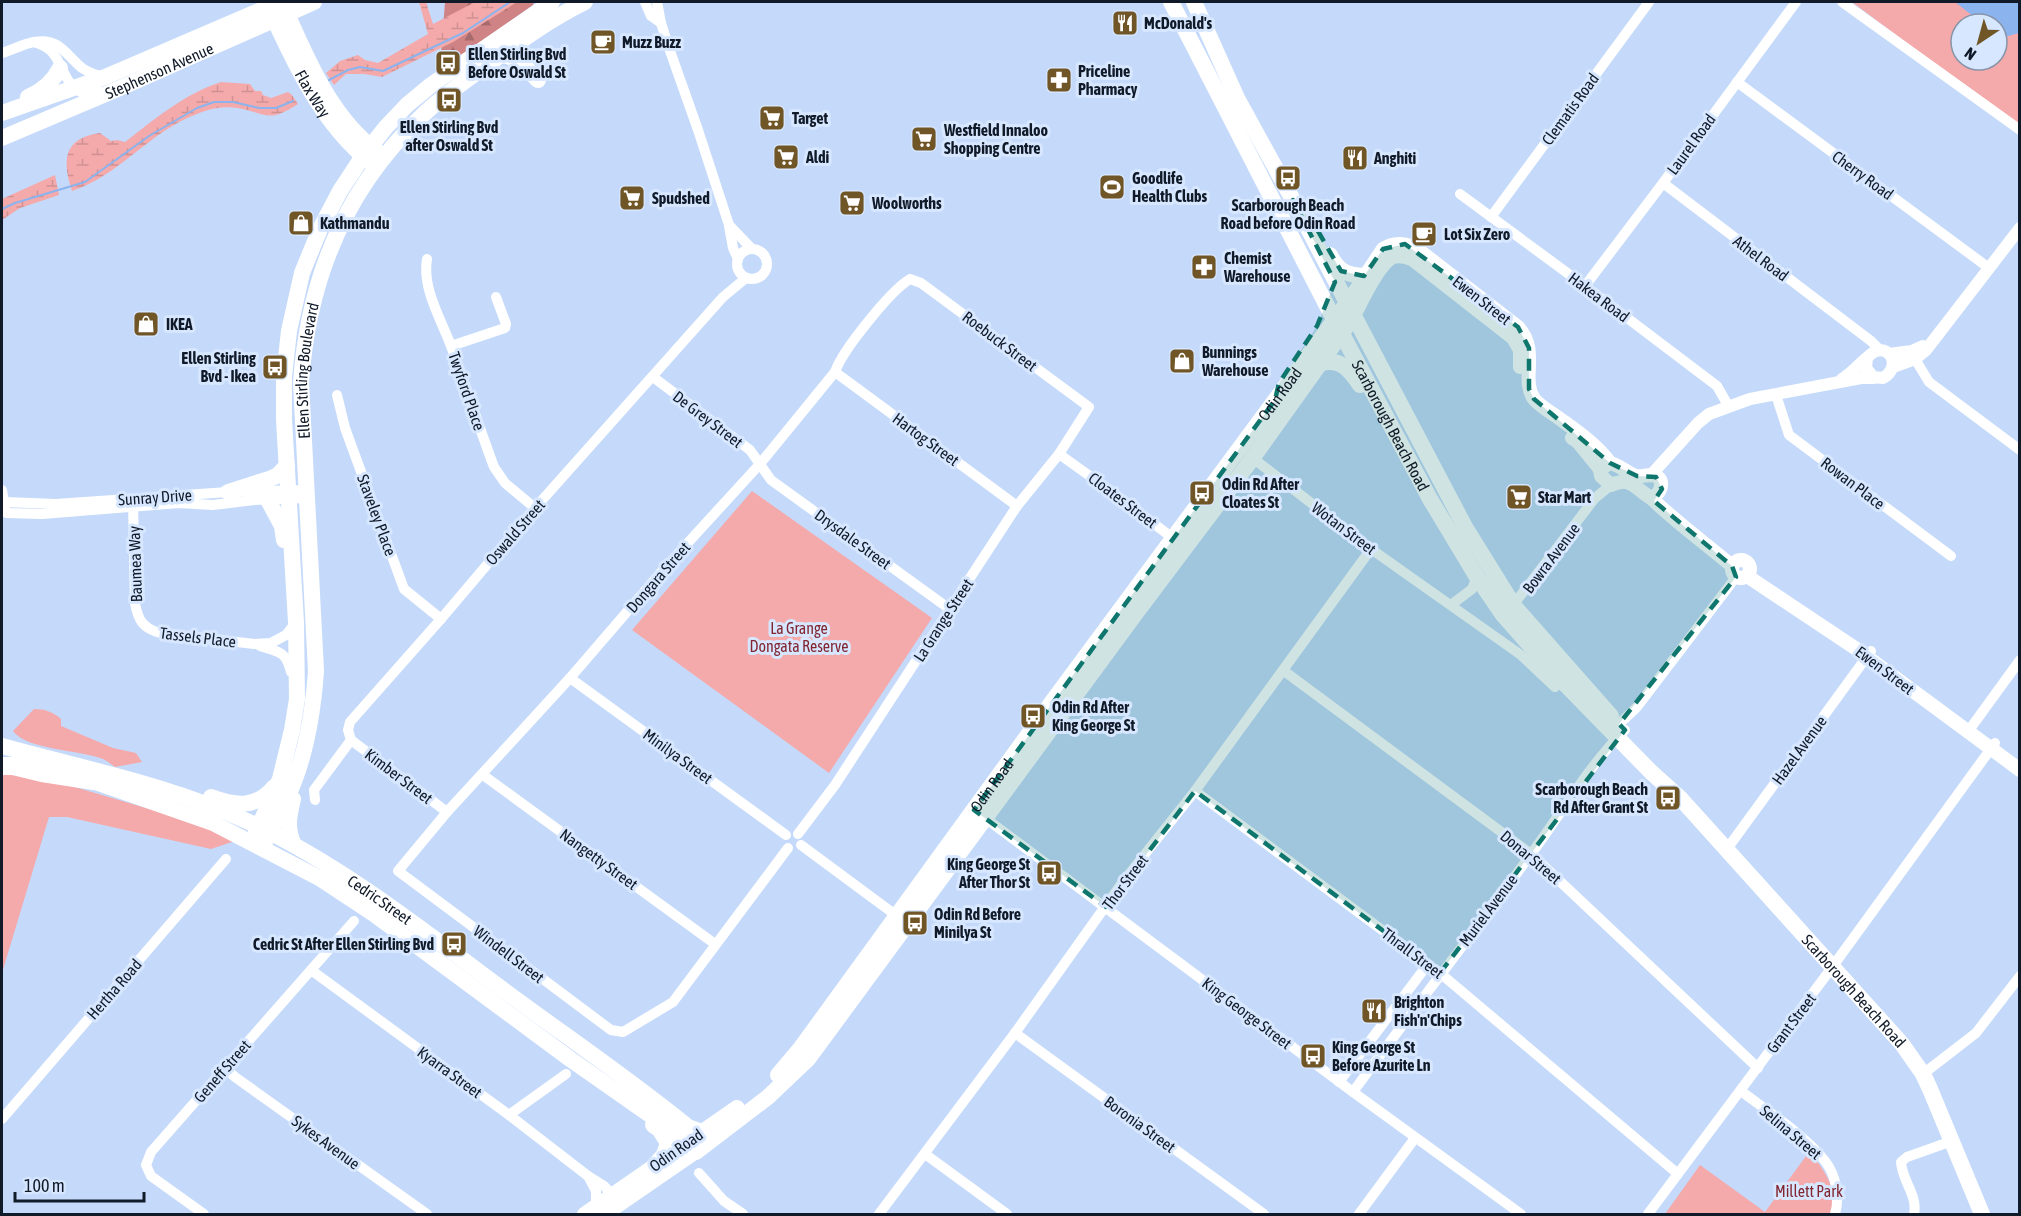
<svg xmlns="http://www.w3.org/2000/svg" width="2021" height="1216" font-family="'Asap Condensed',sans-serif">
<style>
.green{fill:#f4a9ab;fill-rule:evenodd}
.forest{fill:url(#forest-firs)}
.wetland{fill:url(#wetland-marsh)}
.water{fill:#8bb3ee}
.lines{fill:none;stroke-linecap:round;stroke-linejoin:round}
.stream{stroke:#8bb3ee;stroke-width:2}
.minor{stroke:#fff;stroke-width:10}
.tertiary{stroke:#fff;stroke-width:12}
.secondary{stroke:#fff;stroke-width:14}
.primary{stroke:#fff;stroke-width:16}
.motorway{stroke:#fff;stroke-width:18}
.marked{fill:#0f766e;fill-opacity:0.2;stroke:#0f766e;stroke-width:4.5;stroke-dasharray:12 8;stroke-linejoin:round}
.labels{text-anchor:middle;stroke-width:6;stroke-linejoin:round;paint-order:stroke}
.poi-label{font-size:16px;font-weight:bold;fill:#101a28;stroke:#d7e7ff;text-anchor:start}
.street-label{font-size:16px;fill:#101a28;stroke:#d7e7ff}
.park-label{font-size:16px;fill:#812530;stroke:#d7e7ff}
</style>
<defs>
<pattern id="forest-firs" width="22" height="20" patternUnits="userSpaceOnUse" patternTransform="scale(1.5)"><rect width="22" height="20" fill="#d08385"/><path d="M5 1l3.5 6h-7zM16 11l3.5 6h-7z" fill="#a76a6d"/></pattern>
<pattern id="wetland-marsh" width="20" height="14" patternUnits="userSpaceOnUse" patternTransform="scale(1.5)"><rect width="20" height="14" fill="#f4a9ab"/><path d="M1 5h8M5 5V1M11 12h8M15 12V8" fill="none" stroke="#d09193"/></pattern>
</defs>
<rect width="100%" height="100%" fill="#c5dafa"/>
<g class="green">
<path d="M1852,2h167v125zM1961,24h36v36h-36z"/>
<polygon points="752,491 932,618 829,773 632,630"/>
<path d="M34,709c11,0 19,3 27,10v7l52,22 23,5 6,9 -27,5c-4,-3 -8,-6 -12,-8 -22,-9 -77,-9 -90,-28z"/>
<polygon points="11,772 58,782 200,824 238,840 211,849 67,817 49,817 2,973 2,776"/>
<path d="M1809,1152c17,19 28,37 25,62h-169l35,-49 65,47z"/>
</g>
<polygon class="forest" points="445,2 534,2 533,5 462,55 441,54"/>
<g class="wetland">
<polygon points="419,2 426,2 433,24 475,2 517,2 453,42 382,77 364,74 346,74 334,85 326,73 340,61 358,55 365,60 378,63 428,34"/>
<path d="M221,82l29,2 5,7h6l2,4 8,3 17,-6 4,3 6,9c-31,20 -30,9 -61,4 -14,-2 -28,1 -40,6 -47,17 -78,62 -125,77 -10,-30 -9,-53 28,-58l11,8 6,-1 8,2c30,-23 59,-48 96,-60z"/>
<polygon points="55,175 59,195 20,208 2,220 2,199"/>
</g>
<polygon class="water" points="1955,2 2019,2 2019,33 2001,38 1997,35 1997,24 1983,24"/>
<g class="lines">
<g class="stream">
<polyline points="329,80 348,70 360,67 383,71 463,33 510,2"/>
<polyline points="2,209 15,203 85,182 149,136 197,108 214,102 233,102 259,108 276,108 293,101"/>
</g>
<g class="minor">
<polyline points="645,2 651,16 661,23"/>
<polyline points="657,2 661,23 669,48 698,130 729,225 751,248"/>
<polyline points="1842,2 2020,130"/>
<path d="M34,42c6,2 12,4 17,9 13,13 13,37 35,43l12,-3"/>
<path d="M2,53c10,-3 21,-9 32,-11 25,-5 32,13 48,26 7,5 14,7 23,9"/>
<polyline points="1737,82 1989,268"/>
<polyline points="1663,183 1871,341 1880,350"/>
<polyline points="1460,194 1585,286 1717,386 1729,407"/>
<polyline points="1491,217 1649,2"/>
<polyline points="729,226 733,248 738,259"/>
<circle cx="752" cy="264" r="15"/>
<path d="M427,259c-5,30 14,60 24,87 15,40 28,81 43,121l11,16 30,25"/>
<polyline points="1585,286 1663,183 1796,2"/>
<polyline points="451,346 505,328 506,324 496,297"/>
<polyline points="1915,359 1929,382 2020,450"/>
<polyline points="835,372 1017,506"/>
<polyline points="653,377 750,450 771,480 951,610"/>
<polyline points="337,395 345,428 404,589 441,619"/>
<polyline points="1776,395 1789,435 1951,556"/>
<polyline points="1059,454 1108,489 1178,542"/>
<polyline points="1250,456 1371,549 1521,655 1555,687"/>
<polyline points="2,490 6,513 42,514 179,503 213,505 254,500 307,498"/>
<path d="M133,501l2,102c3,17 8,26 26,30l93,11 17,-1 15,-8 10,-13"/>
<polyline points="4,502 56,504 228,492 306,490"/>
<polyline points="1451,605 1472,589 1477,577"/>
<polyline points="1511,608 1595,498 1611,485"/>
<path d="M260,646c19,6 26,5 31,26"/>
<polyline points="1284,671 1531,854 1758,1068"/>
<polyline points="570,678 786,835"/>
<polyline points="1619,724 1637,707 1736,577"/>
<polyline points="1967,733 2020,660"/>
<polyline points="351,740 447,812"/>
<polyline points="483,775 715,944"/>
<polyline points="1195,791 1440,973 1678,1174"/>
<polyline points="315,800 314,790 351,740 348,730 350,722 441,619 535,508 723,297 746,278"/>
<polyline points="981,815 1353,1092 1521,1214"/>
<polyline points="801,845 901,919"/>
<path d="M788,848l-115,154 -50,30 -12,-2 -213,-159 49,-59 123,-134 93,-108 96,-105 76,-93c7,-21 55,-81 75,-93l11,4 168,124 -30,47 -42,52 -182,279 -37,49"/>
<polyline points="1727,849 1871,651"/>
<polyline points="311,970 509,1115 588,1176 604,1186 618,1200"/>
<polyline points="1015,1033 1264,1214"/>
<polyline points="225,1068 235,1077 427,1214"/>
<polyline points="1923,1074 1976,1033 2020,976"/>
<polyline points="1339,1082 1428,964"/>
<path d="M1741,1091c26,20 64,44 84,70 11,14 15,36 10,53"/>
<path d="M1353,1092c58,-80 120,-158 178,-238 31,-41 57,-88 94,-124"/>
<polyline points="509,1115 566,1074"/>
<polyline points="2,1119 226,859"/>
<polyline points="925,1154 1007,1214"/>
<polyline points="699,1173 724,1201 743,1214"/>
<polyline points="588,1176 596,1191 596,1206 599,1209"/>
<polyline points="204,1214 151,1176 146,1165 151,1152 354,921"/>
<polyline points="879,1214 1015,1033 1122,883 1195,791 1371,549"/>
<polyline points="1359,1214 1415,1138"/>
<polyline points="1648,1214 1833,966 1995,743"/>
<path d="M1914,1214c4,-19 -12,-33 -13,-52l6,-5 45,-16"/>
</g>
<g class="tertiary">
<polyline points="1889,354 1912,351 1923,346"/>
<polyline points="1893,367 1915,359 1926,350 2020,228"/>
<path d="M1842,379c11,-6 27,-26 34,-28 17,-5 24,18 7,27l-10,-1 -7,-9 1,-10"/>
<polyline points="1651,475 1698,423 1709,414 1750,399 1861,378 1874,378"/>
</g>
<g class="secondary">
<path d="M1347,303l36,-54c11,-7 20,-6 33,-1l102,79c22,24 2,52 16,72 7,8 18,14 26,20 18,13 37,26 50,44"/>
<path d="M1354,316c7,-14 25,-53 39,-59 7,-2 13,0 19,2l101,79 7,12v17"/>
<polyline points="1572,438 1578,442 1600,469"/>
<path d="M1610,463c10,2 17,10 26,13 5,1 10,-1 15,-1 15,1 12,18 0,23 -17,-10 -19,-22 -40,-13l-10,-9 -1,-7z"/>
<path d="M1651,498c26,25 54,45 81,68"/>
<circle cx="1741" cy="569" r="9"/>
<polyline points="1747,576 1855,648 2020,770"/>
<polyline points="584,1214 688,1142"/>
<polyline points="606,1214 696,1152"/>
</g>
<g class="primary">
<path id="s1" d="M1171,2l155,302 104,195 47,78 26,38 56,63 92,94 30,27 221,245 21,30 7,15 52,125"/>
<polyline points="1194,2 1237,98 1293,200 1465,527 1514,606 1611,716"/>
<path d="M283,5c24,53 47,113 96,148"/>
<path id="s2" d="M270,10c25,55 52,113 100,152"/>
<path d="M500,55c18,1 26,13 38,25"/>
<path d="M28,97c14,-6 25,-15 32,-29"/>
<polyline points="2,113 105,77 280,2"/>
<path id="s3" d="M2,138l125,-53 187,-83"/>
<path d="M1330,255c8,16 16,20 34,21"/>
<path d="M1321,363c20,-5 29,7 39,22"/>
<polyline points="228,492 272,478 278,475 287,465"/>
<polyline points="268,500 282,526 284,540"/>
<path id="s4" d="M2,746c83,23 167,39 247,76 92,43 172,107 253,167 62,46 126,89 186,138l14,5 5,6"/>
<polyline points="81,777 213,823 321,879 374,914 570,1059 680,1136 696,1152 768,1097 808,1059 1136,613 1246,467 1354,316"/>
<path d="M211,797c24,9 45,12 63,-10"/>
<path d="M293,799c-4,17 -7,29 1,46"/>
<polyline points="252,842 280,779 292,730 297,699 296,622 284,420 284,376 289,331 302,273 320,229 340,191 363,156 386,127 407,105 431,85 552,2"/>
<path id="s5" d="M262,848c8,-17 18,-33 25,-50 19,-40 26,-84 29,-127l-15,-288c7,-105 46,-198 124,-270 20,-19 43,-34 65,-50 30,-22 62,-45 95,-61"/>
<path id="s6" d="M778,1075l22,-26 252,-347 295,-399"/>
<polyline points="653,1125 659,1129 668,1143 664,1155 654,1166"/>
<polyline points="688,1142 737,1108"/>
</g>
<polyline class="motorway" points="2,766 13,766 42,773 94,781"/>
</g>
<path class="marked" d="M1293,200l18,19 30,52 23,5 19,-27 22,-5 113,83 11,21v41l5,10 76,64 27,13 19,1 6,12 -8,12 78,65 4,11 -117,147 6,6 -185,243 -245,-182 -89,116 -132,-97 301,-410 4,-17 38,-57 18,-44z"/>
<defs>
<symbol id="restaurant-square" viewBox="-11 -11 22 22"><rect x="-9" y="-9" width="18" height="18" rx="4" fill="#705527" stroke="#d7e7ff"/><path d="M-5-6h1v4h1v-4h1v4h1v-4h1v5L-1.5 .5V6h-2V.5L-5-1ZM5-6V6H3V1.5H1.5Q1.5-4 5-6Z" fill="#fff"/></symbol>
<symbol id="cafe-square" viewBox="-11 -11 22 22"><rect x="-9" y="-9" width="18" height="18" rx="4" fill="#705527" stroke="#d7e7ff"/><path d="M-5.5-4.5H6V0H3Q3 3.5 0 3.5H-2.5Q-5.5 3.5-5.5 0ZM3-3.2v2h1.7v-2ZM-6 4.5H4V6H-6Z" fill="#fff"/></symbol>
<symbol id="bus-square" viewBox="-11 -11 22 22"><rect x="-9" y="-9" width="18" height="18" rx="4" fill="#705527" stroke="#d7e7ff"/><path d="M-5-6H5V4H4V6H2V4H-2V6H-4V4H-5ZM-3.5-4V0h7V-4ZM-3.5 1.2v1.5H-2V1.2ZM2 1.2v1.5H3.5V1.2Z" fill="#fff"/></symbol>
<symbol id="pharmacy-square" viewBox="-11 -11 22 22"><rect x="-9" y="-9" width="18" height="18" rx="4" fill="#705527" stroke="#d7e7ff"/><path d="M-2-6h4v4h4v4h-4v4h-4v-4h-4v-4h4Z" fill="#fff"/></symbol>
<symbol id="supermarket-square" viewBox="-11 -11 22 22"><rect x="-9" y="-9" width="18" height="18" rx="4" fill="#705527" stroke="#d7e7ff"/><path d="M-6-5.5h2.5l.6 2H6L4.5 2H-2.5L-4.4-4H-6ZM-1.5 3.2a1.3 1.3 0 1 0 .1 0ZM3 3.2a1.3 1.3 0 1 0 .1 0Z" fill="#fff"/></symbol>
<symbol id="stadium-square" viewBox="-11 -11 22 22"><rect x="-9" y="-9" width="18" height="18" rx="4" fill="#705527" stroke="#d7e7ff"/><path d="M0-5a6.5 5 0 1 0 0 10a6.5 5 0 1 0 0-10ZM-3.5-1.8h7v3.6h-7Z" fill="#fff"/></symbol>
<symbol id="shop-square" viewBox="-11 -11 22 22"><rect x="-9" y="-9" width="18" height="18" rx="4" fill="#705527" stroke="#d7e7ff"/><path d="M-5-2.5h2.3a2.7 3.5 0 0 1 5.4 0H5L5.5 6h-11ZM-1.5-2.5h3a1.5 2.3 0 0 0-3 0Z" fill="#fff"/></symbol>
</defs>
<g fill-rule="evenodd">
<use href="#restaurant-square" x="1110" y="8" width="30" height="30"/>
<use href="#cafe-square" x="588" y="27" width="30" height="30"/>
<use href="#bus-square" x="433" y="48" width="30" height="30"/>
<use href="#pharmacy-square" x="1044" y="65" width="30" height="30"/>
<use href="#bus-square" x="434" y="85" width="30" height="30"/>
<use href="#supermarket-square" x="757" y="103" width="30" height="30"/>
<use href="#supermarket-square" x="909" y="124" width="30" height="30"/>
<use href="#supermarket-square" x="771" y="142" width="30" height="30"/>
<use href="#restaurant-square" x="1340" y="143" width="30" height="30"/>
<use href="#bus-square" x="1273" y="163" width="30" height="30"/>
<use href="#stadium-square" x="1097" y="172" width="30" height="30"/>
<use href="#supermarket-square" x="617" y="183" width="30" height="30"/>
<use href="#supermarket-square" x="837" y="188" width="30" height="30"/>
<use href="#shop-square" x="286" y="208" width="30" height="30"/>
<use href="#cafe-square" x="1409" y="219" width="30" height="30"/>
<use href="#pharmacy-square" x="1189" y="252" width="30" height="30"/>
<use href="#shop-square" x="131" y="309" width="30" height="30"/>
<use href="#shop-square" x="1167" y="346" width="30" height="30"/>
<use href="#bus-square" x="260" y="352" width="30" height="30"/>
<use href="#bus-square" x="1187" y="478" width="30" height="30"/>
<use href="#supermarket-square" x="1504" y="482" width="30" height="30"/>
<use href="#bus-square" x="1018" y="701" width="30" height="30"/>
<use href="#bus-square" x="1653" y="783" width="30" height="30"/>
<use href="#bus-square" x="1034" y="858" width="30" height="30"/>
<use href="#bus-square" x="900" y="908" width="30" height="30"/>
<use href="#bus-square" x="439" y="929" width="30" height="30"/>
<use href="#restaurant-square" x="1359" y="996" width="30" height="30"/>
<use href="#bus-square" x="1298" y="1041" width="30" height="30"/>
</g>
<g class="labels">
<g class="poi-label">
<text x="1144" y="29">McDonald's</text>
<text x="622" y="48">Muzz Buzz</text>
<text x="468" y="60">Ellen Stirling Bvd<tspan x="468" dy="18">Before Oswald St</tspan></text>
<text x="1078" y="77">Priceline<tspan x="1078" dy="18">Pharmacy</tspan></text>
<text x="792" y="124">Target</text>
<text x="449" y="133" text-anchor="middle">Ellen Stirling Bvd<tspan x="449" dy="18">after Oswald St</tspan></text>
<text x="944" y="136">Westfield Innaloo<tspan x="944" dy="18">Shopping Centre</tspan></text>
<text x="806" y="163">Aldi</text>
<text x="1374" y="164">Anghiti</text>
<text x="1132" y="184">Goodlife<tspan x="1132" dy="18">Health Clubs</tspan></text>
<text x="652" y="204">Spudshed</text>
<text x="872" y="209">Woolworths</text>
<text x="1288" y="211" text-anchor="middle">Scarborough Beach<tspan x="1288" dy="18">Road before Odin Road</tspan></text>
<text x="320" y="229">Kathmandu</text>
<text x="1444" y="240">Lot Six Zero</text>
<text x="1224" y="264">Chemist<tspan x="1224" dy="18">Warehouse</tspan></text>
<text x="166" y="330">IKEA</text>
<text x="1202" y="358">Bunnings<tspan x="1202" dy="18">Warehouse</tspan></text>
<text x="256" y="364" text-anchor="end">Ellen Stirling<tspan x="256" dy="18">Bvd - Ikea</tspan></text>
<text x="1222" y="490">Odin Rd After<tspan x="1222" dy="18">Cloates St</tspan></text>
<text x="1538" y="503">Star Mart</text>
<text x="1052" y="713">Odin Rd After<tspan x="1052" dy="18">King George St</tspan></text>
<text x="1648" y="795" text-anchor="end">Scarborough Beach<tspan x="1648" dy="18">Rd After Grant St</tspan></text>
<text x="1030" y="870" text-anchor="end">King George St<tspan x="1030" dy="18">After Thor St</tspan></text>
<text x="934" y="920">Odin Rd Before<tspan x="934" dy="18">Minilya St</tspan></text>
<text x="434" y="950" text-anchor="end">Cedric St After Ellen Stirling Bvd</text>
<text x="1394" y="1008">Brighton<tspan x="1394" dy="18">Fish'n'Chips</tspan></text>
<text x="1332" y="1053">King George St<tspan x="1332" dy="18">Before Azurite Ln</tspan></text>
</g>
<g class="street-label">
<text dy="6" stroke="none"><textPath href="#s3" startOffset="171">Stephenson Avenue</textPath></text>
<text dy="6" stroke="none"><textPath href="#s2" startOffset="94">Flax Way</textPath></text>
<text transform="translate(1570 109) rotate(-54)" y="6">Clematis Road</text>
<text transform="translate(1691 144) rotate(-54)" y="6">Laurel Road</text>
<text transform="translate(1863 175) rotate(36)" y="6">Cherry Road</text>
<text transform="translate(1761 258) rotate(37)" y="6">Athel Road</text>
<text transform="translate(1599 297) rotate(37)" y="6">Hakea Road</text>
<text transform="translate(1482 300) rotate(38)" y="6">Ewen Street</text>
<text transform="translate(1000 341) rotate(37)" y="6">Roebuck Street</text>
<text dy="6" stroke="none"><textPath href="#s5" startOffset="488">Ellen Stirling Boulevard</textPath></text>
<text transform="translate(467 391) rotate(71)" y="6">Twyford Place</text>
<text dy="6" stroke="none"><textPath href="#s6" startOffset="846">Odin Road</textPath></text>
<text transform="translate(708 419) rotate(37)" y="6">De Grey Street</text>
<text dy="6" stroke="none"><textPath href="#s1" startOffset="477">Scarborough Beach Road</textPath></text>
<text transform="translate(926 439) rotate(36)" y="6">Hartog Street</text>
<text transform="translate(1853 483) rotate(37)" y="6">Rowan Place</text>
<text transform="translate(155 497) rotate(-4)" y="6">Sunray Drive</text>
<text transform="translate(1123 500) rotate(37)" y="6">Cloates Street</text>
<text transform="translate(377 515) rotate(70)" y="6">Staveley Place</text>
<text transform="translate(1344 528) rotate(37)" y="6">Wotan Street</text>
<text transform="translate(515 532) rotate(-49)" y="6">Oswald Street</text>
<text transform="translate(853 539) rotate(36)" y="6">Drysdale Street</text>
<text transform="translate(1551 558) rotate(-53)" y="6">Bowra Avenue</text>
<text transform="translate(135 564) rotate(-92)" y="6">Baumea Way</text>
<text transform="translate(658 577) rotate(-49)" y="6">Dongara Street</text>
<text transform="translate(943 620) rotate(-57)" y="6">La Grange Street</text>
<text transform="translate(198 637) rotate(7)" y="6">Tassels Place</text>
<text transform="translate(1885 670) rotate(37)" y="6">Ewen Street</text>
<text transform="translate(1799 750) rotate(-54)" y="6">Hazel Avenue</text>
<text transform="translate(678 756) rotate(36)" y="6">Minilya Street</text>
<text transform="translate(399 776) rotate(37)" y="6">Kimber Street</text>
<text dy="6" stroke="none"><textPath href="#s6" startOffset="360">Odin Road</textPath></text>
<text transform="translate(1531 857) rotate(40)" y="6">Donar Street</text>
<text transform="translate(599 859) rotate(36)" y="6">Nangetty Street</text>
<text transform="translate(1125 882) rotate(-53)" y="6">Thor Street</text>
<text dy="6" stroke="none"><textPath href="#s4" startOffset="411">Cedric Street</textPath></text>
<text transform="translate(1488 910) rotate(-53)" y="6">Muriel Avenue</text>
<text transform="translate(1413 953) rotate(37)" y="6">Thrall Street</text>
<text transform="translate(509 954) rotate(37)" y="6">Windell Street</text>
<text transform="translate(114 989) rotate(-49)" y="6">Hertha Road</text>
<text dy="6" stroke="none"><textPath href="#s1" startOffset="1212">Scarborough Beach Road</textPath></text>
<text transform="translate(1247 1013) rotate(37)" y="6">King George Street</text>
<text transform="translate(1791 1023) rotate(-53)" y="6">Grant Street</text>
<text transform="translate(222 1071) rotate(-49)" y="6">Geneff Street</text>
<text transform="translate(450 1072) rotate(36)" y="6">Kyarra Street</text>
<text transform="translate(1140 1124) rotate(36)" y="6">Boronia Street</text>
<text transform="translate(1791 1132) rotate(40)" y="6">Selina Street</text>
<text transform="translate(326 1142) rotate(36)" y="6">Sykes Avenue</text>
<text transform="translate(676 1150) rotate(-35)" y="6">Odin Road</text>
</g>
<g class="park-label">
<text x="799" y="634">La Grange<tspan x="799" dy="18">Dongata Reserve</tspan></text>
<text x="1809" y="1197">Millett Park</text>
</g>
</g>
<rect width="2021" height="1216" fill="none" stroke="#101a28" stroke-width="6"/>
<g transform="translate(1979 42) rotate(216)"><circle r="28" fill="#d7e7ff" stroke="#8795a9" stroke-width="1.5"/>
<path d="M0-4.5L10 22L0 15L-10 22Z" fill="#705527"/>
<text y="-9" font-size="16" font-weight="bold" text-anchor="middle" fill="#101a28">N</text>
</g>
<path d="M15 1192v9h129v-9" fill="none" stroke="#101a28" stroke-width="3"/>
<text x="24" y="1192" font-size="18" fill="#101a28" stroke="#d7e7ff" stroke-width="4.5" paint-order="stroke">100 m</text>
</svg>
